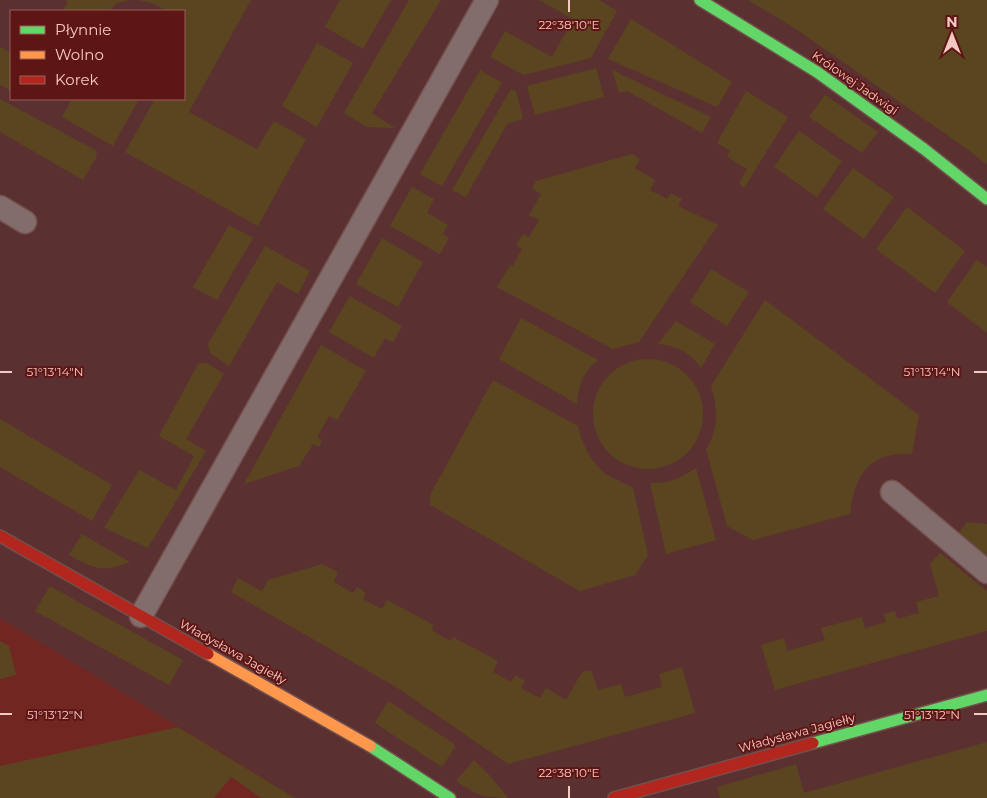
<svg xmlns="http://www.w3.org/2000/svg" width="987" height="798" font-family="Montserrat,sans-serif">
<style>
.built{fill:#712622}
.green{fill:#5a4520}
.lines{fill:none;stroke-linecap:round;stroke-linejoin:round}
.lane-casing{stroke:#734f4e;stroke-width:25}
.fast-casing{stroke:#734f4e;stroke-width:14}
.slow-casing{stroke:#734f4e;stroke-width:14}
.jam-casing{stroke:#734f4e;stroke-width:14}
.lane{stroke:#836d6c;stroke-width:22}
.fast{stroke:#63d668;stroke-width:11}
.slow{stroke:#ff974d;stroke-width:11}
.jam{stroke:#b3261e;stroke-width:11}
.ticks{fill:none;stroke:#f5c8c2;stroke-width:2}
.labels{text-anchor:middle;stroke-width:4;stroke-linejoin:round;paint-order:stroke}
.street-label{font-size:12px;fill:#f5c8c2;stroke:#5e1614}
.ticks-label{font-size:12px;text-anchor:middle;fill:#f5c8c2;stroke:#5e1614;stroke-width:4;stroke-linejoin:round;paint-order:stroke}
</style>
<rect width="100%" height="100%" fill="#5a3130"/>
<polygon class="built" points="0,618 240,764 295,798 0,798"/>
<g class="green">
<polygon points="65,0 130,0 117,3 109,11 63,11 68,2"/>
<polygon points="139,0 251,0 189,112 257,149 274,121 306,139 258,226 125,152 155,99 184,99 184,11 166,11 155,4"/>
<polygon points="340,0 391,0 363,49 325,27"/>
<polygon points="409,0 441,0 372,113 395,128 367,127 344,113"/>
<polygon points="539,0 599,0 617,11 591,58 524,75 490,57 505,31 552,57 573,19"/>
<polygon points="748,0 987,0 987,165 971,152 796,29"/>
<polygon points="631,19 732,82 717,107 608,59"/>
<polygon points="317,43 353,63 317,127 282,106"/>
<polygon points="0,47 11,53 11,91 0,85"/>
<polygon points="596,68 604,97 535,115 527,86"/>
<polygon points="480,70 502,83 442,186 420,174"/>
<polygon points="612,70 711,117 702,133 627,91 619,93"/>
<polygon points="511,89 516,91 523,119 507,124 466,197 452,190"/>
<polygon points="746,91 788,117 744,188 739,183 747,169 727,157 730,151 717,143"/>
<polygon points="825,95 878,132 862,153 809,117"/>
<polygon points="0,99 97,151 96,158 83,180 0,132"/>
<polygon points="72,99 139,99 113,146 62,117"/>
<polygon points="799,131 842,161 817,197 774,167"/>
<polygon points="632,154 640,159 635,168 655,180 650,190 667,199 671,193 682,199 678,206 718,225 639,342 613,349 497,287 510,265 513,266 522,249 516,245 523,234 529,237 539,220 529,215 541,194 532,189 536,181"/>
<polygon points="853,168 894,197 864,239 823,209"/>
<polygon points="412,187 434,199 427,213 448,225 443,234 449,238 440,254 390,226"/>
<polygon points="907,207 965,251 935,293 876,249"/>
<polygon points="229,225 253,238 217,300 193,287"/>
<polygon points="382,238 423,262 398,307 356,284"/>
<polygon points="265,246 310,271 298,294 277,282 229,366 210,353 208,344"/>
<polygon points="977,260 987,267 987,333 947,302"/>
<polygon points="711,269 749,292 727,326 690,302"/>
<polygon points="350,296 402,326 393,342 385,338 374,358 329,332"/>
<path d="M765,300l154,115 -7,39c-43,-2 -57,20 -62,60l-97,26 -26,-14 -21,-77c13,-20 12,-41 5,-63z"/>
<path d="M521,318l77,42c-15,12 -20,26 -21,44l-78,-45z"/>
<path d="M676,321l39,23 -14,24c-10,-15 -25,-23 -43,-24z"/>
<polygon points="321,345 366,371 337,420 329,416 317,437 322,440 319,447 313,444 299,466 244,484"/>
<circle cx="648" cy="414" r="55"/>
<polygon points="207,363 224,374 186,439 206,451 148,548 104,528 139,470 176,490 194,456 159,436 198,364"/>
<path d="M493,380l85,46c4,19 15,41 33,51 7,4 15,7 22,10l15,68 -13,20 -55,16 -150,-86v-10z"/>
<polygon points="0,419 112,485 92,521 0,467"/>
<path d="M696,468l20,72 -50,14 -16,-71c21,0 29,-4 46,-15z"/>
<polygon points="967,522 987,524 987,557 958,534"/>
<path d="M82,534l48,28c-28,11 -35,7 -61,-7z"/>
<polygon points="940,553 987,591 987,631 775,690 761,645 784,638 787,651 825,640 821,628 862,617 865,628 886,622 884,614 895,611 897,619 919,613 916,602 939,596 930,564"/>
<polygon points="322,564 338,572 334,582 353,593 357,587 366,593 363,599 382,609 387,600 434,625 431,630 450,641 453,637 498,661 493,672 511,682 515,675 525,681 521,688 540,698 546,688 566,700 582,672 591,670 598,690 621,684 625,697 662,687 659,674 682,667 695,713 508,764 396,687 231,592 238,578 262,591 268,580"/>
<polygon points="50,586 183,660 169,685 35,611"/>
<polygon points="0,641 9,646 16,675 0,679"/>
<polygon points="388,701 453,743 455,747 442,767 375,723"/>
<polygon points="178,727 295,798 261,798 231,777 214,798 0,798 0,766"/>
<polygon points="987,742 987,798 720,798 717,787 796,764 804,793"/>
<path d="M474,760l16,16 18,22c-27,0 -30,-3 -52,-17z"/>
</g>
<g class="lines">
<defs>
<g id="lane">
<polyline points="0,207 25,222"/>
<polyline points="892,492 987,572"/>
<polyline points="141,616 487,0"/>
</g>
<g id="fast">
<polyline points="700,0 817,72 924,149 987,199"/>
<polyline points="813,743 987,695"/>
<polyline points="370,746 450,798"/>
</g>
<polyline id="slow" points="208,654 370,746"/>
<g id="jam">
<polyline points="0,536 208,654"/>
<polyline points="614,798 813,743"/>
</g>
</defs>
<use href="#lane" class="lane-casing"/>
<use href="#fast" class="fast-casing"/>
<use href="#slow" class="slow-casing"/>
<use href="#jam" class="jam-casing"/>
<use href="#lane" class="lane"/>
<use href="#fast" class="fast"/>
<use href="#slow" class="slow"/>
<use href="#jam" class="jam"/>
</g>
<path class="ticks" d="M569,0v12M0,372h12M974,372h13M0,714h12M974,714h13M569,786v12"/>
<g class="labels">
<g class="street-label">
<text transform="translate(855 83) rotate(35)" y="4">Królowej Jadwigi</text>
<text transform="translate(233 652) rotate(29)" y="4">Władysława Jagiełły</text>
<text transform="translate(797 733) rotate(-15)" y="4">Władysława Jagiełły</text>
</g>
</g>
<g class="ticks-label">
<text x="569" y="29">22°38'10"E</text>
<text x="55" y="376">51°13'14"N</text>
<text x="932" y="376">51°13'14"N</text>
<text x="55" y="719">51°13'12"N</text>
<text x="932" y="719">51°13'12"N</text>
<text x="569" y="777">22°38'10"E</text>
</g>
<rect x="10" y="10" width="175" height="90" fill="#5e1614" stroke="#9a5d5a"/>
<rect x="20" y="26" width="25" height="8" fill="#63d668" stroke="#9a5d5a"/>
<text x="55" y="35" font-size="15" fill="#f5c8c2">Płynnie</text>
<rect x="20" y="51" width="25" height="8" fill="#ff974d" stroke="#9a5d5a"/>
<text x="55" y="60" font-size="15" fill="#f5c8c2">Wolno</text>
<rect x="20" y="76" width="25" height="8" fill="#b3261e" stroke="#9a5d5a"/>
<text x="55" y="85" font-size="15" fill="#f5c8c2">Korek</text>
<g transform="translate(952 35)" stroke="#5e1614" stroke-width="4" paint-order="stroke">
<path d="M0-4L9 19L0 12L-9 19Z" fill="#f5c8c2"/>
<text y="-8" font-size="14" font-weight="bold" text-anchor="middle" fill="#f5c8c2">N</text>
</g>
</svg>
